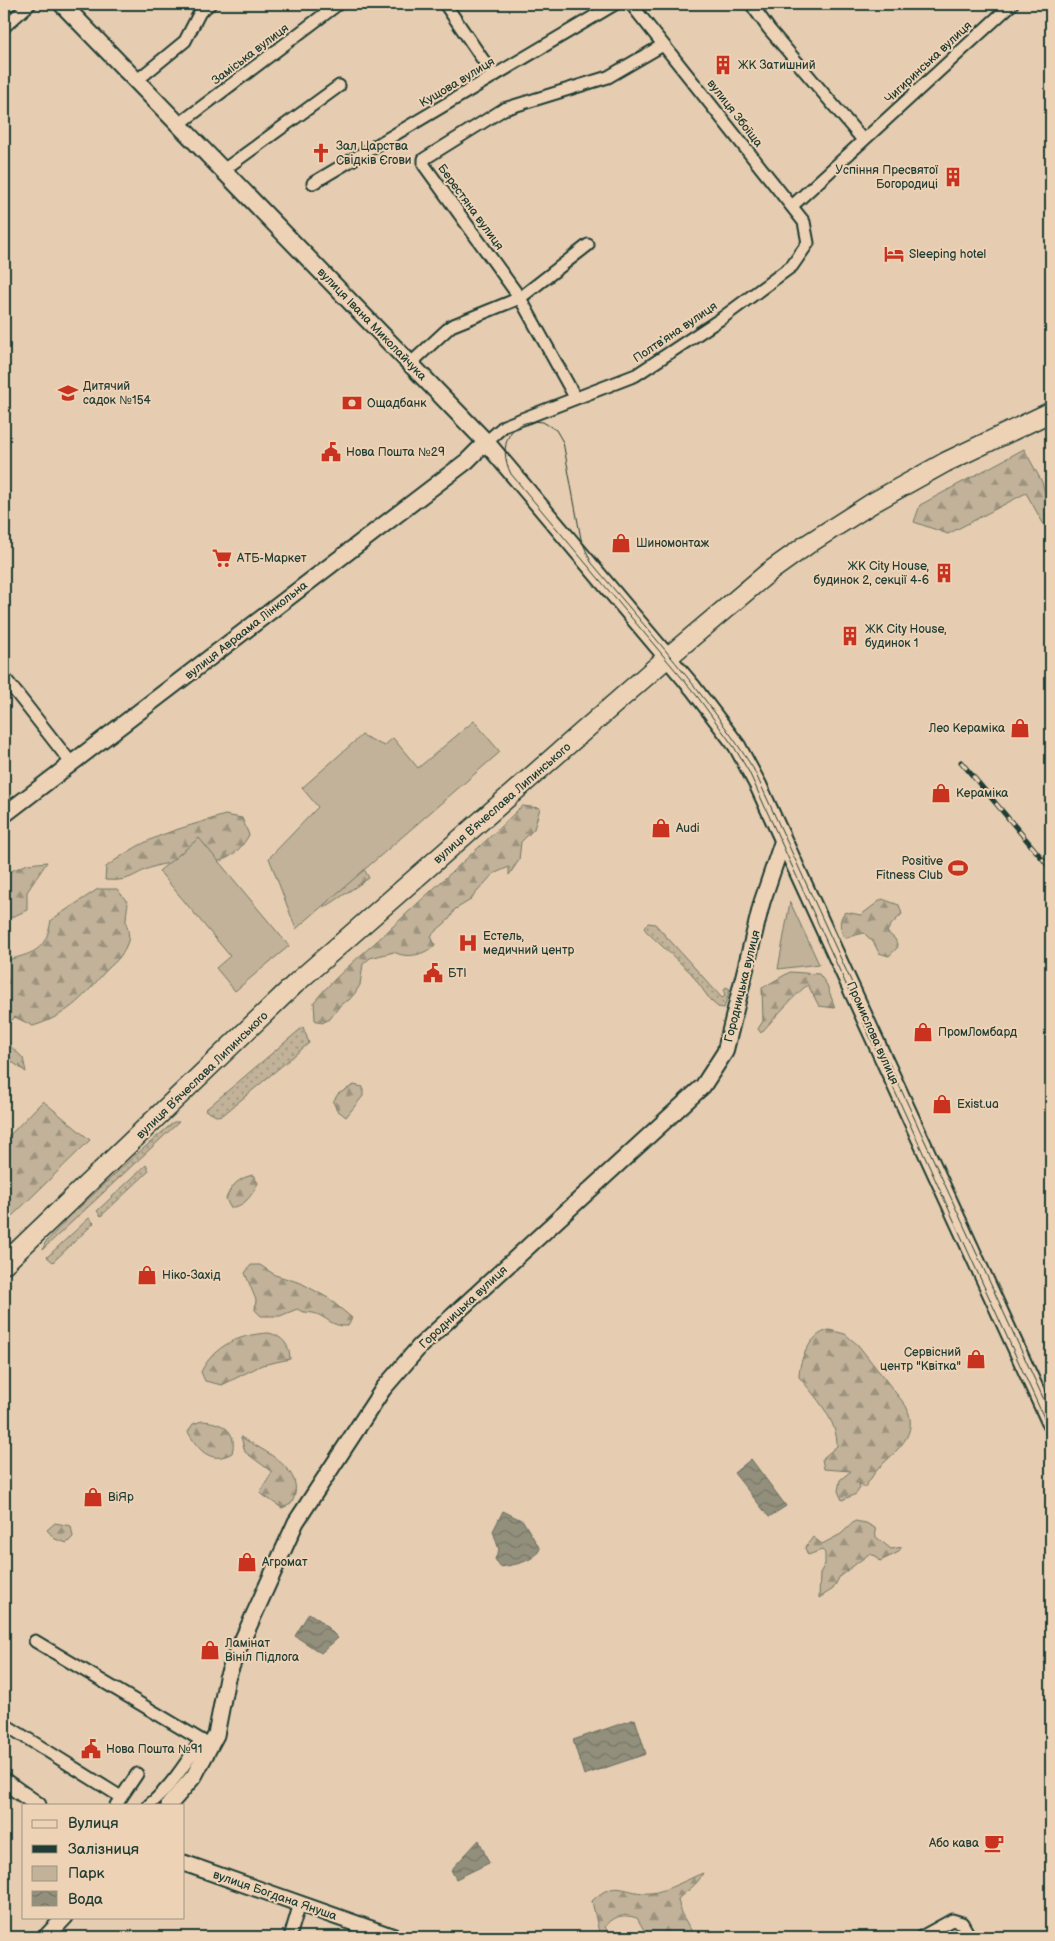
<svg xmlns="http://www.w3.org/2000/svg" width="1055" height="1941" font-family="'Balsamiq Sans',sans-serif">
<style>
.grass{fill:url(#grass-dots);stroke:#707866}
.forest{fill:url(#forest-firs);stroke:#707866}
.green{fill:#c1b299;stroke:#707866}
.water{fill:url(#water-waves);stroke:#646e5f}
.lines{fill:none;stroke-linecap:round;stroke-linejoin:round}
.minor-casing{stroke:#1f3d34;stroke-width:15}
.tertiary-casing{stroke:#1f3d34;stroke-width:19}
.secondary-casing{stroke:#1f3d34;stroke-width:20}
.primary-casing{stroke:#1f3d34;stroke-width:22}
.minor{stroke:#eed2b5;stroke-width:11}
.tertiary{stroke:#eed2b5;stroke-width:15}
.secondary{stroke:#eed2b5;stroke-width:16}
.primary{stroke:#eed2b5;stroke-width:19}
.tram{stroke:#1f3d34;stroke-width:1}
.rail-casing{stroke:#1f3d34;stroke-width:5}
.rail{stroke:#eed2b5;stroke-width:3;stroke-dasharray:9;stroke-linecap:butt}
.labels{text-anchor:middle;stroke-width:4;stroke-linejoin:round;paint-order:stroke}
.street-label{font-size:12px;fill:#1f3d34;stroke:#eed2b5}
.poi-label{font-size:12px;fill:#1f3d34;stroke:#eed2b5;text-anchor:start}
</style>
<defs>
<pattern id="grass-dots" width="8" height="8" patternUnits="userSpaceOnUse" patternTransform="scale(1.25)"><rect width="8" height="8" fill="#c1b299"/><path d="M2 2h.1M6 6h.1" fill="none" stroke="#9c927e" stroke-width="1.8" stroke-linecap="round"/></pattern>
<pattern id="forest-firs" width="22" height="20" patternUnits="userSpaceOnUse" patternTransform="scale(1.25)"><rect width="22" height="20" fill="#c1b299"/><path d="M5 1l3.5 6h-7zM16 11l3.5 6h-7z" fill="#9c927e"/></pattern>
<pattern id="water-waves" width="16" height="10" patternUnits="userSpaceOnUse" patternTransform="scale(1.25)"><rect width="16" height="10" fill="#928f7b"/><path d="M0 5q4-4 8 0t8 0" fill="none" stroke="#777666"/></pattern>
</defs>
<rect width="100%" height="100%" fill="#e6ccb0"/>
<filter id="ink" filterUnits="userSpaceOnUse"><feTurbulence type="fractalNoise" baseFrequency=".02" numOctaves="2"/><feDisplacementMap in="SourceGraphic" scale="10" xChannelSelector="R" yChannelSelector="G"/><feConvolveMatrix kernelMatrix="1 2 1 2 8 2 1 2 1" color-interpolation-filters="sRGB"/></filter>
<g filter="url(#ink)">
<g class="grass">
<polygon points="648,923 655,924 722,998 725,996 724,991 726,987 730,989 724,1008 718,1007 711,1001 691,973 647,932 644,928"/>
<polygon points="303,1027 309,1043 223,1115 216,1116 205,1110"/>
<polygon points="174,1122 179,1122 43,1249 45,1243 66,1220 130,1160"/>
<polygon points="146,1165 149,1171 101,1216 97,1211"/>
<polygon points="89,1218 94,1223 53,1262 47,1257"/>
</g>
<g class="forest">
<polygon points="1024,449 1042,482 1047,500 1051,500 1051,537 1026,493 948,534 914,522 920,505"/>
<path d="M522,806l18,2 -6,21 -13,13 -2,18 -10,15v-8l-16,7 -24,27 -15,9c-4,13 -15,16 -23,26l4,9c-11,10 -28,14 -41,7l-24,6 -7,6 -3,21 -5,8 -6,7 -8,4 -11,15 -8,4 -7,-3 -1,-18c22,-27 49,-48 74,-71 44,-42 91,-82 134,-125z"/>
<path d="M225,815l17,3 7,17c-25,44 -56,20 -93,31 -24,7 -22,16 -51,14l1,-13c42,-32 70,-37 119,-52z"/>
<polygon points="47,862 27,892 27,910 10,918 4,914 4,874 28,864"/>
<polygon points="360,862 369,878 324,908 328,891"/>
<path d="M98,889h19l11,14c-1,6 -2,13 -2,19 1,6 4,13 2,19 -6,18 -14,21 -25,33 -21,25 -37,42 -70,52l-18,-9 -10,10v14l18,17 3,14 -22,-16v-95c29,-8 42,-9 47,-41z"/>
<path d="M882,899l17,6 3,9 -12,12 -3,6 8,7 3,8 -9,9 -10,-3 -5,-10 -10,-10 -20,5c-4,-10 -6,-18 1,-26l16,3z"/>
<path d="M790,972l29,2 8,11 8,23 -16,-2 -11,-21c-7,3 -40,40 -47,48l-3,-4 5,-8 -1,-33z"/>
<polygon points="354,1085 363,1087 363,1096 346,1117 337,1110 333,1102 338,1094"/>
<polygon points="43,1101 90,1140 4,1224 4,1141"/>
<path d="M253,1175l5,8c-6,12 -14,25 -28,24l-4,-8c5,-14 13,-21 27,-24z"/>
<path d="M251,1265h9l15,10 26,8 27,15 24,20 -4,8c-18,1 -21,-10 -35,-13 -7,-1 -9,0 -16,-4l-17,7h-19l-6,-6 1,-10 -11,-27z"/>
<path d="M829,1330l16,4 13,11 48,61c14,29 -9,43 -28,63 -5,5 -9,13 -14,19l-5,-5 1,5 -4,6 -14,6 -4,-9 2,-11 11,-9 -27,-2 -2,-10 15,-13c1,-25 -22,-50 -38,-69 0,-17 11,-43 30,-47z"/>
<path d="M269,1333c13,3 21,12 21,26l-28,6 -40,20 -17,-4 -4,-9c13,-27 40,-38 68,-39z"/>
<path d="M202,1421c20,1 36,10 30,32 -21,12 -34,-3 -44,-21l5,-8z"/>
<path d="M241,1437c23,14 69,34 50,67l-9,4 -22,-15 12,-21 -27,-20z"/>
<polygon points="855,1521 866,1523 875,1528 876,1537 891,1549 902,1547 897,1553 880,1561 876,1556 869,1554 840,1576 833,1589 819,1598 820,1573 825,1564 825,1553 822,1550 808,1555 805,1548 813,1537 822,1544 841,1534"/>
<polygon points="55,1523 71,1526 73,1537 67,1543 55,1539 47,1530"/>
<path d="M703,1873c-7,14 -14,15 -25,26l3,14 14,24h-47l-11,-19c-14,-4 -22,-3 -32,9l6,10h-11l-8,-36c24,-24 34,-6 59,-8 14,-1 39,-15 52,-20z"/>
</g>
<g class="green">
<polygon points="474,721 500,752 296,929 269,858 318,807 302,788 362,735 384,746 393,738 418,768"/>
<polygon points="199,838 289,946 235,991 216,968 230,956 159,871"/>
<polygon points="790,902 819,964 778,969"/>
</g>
<g class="water">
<polygon points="751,1459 786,1506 769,1517 734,1473"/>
<path d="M503,1511l20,10 17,28c-6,13 -26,16 -40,18l-5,-8 4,-9 -6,-19z"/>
<polygon points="309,1613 321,1621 338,1638 321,1653 295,1636"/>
<polygon points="635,1719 646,1754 584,1775 573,1740"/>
<polygon points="479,1840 489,1863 456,1879 451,1870"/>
</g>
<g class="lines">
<defs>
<g id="minor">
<polyline points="445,4 494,76"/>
<polyline points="751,4 769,29 863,140"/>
<polyline points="4,27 30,4"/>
<polyline points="135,82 185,41 200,12 210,4"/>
<polyline points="178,125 338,4"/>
<polyline points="222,171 339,86"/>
<polyline points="313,183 615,4"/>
<polyline points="792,206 1012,4"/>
<polyline points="410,364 451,326 520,298 588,245"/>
<polyline points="575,397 520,298 424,165 424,159 504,109 608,77 663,45"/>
<polyline points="486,442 504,426 636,375 722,318 792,266 808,243 804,222 631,4"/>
<polyline points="4,677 72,764"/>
<polyline points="35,1641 211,1746"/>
<polyline points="4,1724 121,1797"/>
<polyline points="116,1805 137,1774"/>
<path d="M149,1805c21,-17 37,-42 52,-65"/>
<polyline points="290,1937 300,1903"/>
<polyline points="921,1937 952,1920 962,1923 970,1937"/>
</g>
<g id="tertiary">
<polyline points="4,815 467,461 486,442"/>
<polyline points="4,1781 38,1805"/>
<polyline points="169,1805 194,1776 216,1735 227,1678 237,1652 296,1522 383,1389 420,1346 703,1086 725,1052 762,902 783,840"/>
<polyline points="184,1863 394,1937"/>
<polyline points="46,1937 65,1917"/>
</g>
<polyline id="secondary" points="62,4 486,442 693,688 737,746 758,785 1051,1424"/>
<polyline id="primary" points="4,1264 295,984 661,663 769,572 808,544 874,502 946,462 1051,412"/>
</defs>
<use href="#minor" class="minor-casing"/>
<use href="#tertiary" class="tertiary-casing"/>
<use href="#secondary" class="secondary-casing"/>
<use href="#primary" class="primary-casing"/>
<use href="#minor" class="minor"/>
<use href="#tertiary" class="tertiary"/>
<use href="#secondary" class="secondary"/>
<use href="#primary" class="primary"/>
<path class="tram" d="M1051,1415l-298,-647c-47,-74 -106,-139 -162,-206l-10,-23 -18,-97 -7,-12 -13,-8c-34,-5 -46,24 -32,52l186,222 37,51 15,25 302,661"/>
<defs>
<polyline id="rail" points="961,762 1051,869"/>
</defs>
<use href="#rail" class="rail-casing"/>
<use href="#rail" class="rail"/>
</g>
</g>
<defs>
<symbol id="building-bare" viewBox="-9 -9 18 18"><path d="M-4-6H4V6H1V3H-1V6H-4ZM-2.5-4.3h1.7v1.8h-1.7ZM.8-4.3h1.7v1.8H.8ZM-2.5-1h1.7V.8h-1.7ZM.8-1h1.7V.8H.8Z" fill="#c8321e" stroke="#eed2b5" stroke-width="2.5" paint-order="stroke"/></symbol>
<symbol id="church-bare" viewBox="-9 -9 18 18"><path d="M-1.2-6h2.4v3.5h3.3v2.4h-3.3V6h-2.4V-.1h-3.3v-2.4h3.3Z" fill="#c8321e" stroke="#eed2b5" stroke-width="2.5" paint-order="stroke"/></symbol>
<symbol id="hotel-bare" viewBox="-9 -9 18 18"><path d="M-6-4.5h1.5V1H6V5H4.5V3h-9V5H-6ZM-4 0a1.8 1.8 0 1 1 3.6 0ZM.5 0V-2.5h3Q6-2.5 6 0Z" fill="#c8321e" stroke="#eed2b5" stroke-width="2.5" paint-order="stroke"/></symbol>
<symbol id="school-bare" viewBox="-9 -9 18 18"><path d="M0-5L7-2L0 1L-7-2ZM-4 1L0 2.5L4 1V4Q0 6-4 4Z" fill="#c8321e" stroke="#eed2b5" stroke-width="2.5" paint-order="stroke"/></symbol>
<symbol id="bank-bare" viewBox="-9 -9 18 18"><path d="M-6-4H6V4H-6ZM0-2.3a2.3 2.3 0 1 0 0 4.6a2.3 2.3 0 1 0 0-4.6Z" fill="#c8321e" stroke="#eed2b5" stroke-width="2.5" paint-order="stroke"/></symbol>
<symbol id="civic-bare" viewBox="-9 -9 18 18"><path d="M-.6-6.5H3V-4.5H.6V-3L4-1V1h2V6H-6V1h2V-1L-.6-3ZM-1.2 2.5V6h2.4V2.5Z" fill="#c8321e" stroke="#eed2b5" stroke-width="2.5" paint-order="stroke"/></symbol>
<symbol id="shop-bare" viewBox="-9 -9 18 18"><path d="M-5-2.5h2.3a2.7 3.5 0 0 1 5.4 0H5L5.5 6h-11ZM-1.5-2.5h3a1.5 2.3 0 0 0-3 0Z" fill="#c8321e" stroke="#eed2b5" stroke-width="2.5" paint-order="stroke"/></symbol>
<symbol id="supermarket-bare" viewBox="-9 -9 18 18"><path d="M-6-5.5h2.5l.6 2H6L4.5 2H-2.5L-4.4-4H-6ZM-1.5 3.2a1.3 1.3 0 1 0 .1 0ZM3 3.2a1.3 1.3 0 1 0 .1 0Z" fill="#c8321e" stroke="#eed2b5" stroke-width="2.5" paint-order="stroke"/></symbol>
<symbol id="stadium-bare" viewBox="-9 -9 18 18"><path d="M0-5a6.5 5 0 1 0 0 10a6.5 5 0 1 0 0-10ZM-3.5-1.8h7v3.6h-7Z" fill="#c8321e" stroke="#eed2b5" stroke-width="2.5" paint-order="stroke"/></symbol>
<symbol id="hospital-bare" viewBox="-9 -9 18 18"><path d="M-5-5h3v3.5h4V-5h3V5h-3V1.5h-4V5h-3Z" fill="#c8321e" stroke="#eed2b5" stroke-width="2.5" paint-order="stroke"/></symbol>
<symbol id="cafe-bare" viewBox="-9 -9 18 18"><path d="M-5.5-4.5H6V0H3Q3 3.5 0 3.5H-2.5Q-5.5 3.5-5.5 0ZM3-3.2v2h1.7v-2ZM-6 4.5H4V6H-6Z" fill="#c8321e" stroke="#eed2b5" stroke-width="2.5" paint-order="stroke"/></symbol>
</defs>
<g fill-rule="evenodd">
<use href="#building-bare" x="709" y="51" width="28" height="28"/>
<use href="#church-bare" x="307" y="139" width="28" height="28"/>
<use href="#building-bare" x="939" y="163" width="28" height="28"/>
<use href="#hotel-bare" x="880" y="240" width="28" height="28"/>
<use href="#school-bare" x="54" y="379" width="28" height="28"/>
<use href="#bank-bare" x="338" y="389" width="28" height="28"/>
<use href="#civic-bare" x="317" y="438" width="28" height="28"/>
<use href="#shop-bare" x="607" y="529" width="28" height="28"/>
<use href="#supermarket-bare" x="208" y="544" width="28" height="28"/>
<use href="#building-bare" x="930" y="559" width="28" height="28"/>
<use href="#building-bare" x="836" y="622" width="28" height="28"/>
<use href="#shop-bare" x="1006" y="714" width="28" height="28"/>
<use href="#shop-bare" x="927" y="779" width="28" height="28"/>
<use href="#shop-bare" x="647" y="814" width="28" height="28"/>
<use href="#stadium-bare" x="944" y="854" width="28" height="28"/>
<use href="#hospital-bare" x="454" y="929" width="28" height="28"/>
<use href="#civic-bare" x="419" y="959" width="28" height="28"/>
<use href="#shop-bare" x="909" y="1018" width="28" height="28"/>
<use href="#shop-bare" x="928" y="1090" width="28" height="28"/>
<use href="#shop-bare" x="133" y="1261" width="28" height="28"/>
<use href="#shop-bare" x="962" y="1345" width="28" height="28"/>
<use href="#shop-bare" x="79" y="1483" width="28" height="28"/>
<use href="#shop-bare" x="233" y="1548" width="28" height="28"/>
<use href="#shop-bare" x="196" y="1636" width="28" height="28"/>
<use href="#civic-bare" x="77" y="1735" width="28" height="28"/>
<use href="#cafe-bare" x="980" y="1829" width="28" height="28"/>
</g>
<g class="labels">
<g class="street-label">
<text transform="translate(250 54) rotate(-37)" y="4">Заміська вулиця</text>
<text transform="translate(928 62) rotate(-43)" y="4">Чигиринська вулиця</text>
<text transform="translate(457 82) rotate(-31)" y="4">Кущова вулиця</text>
<text transform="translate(735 113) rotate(52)" y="4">вулиця Збоїща</text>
<text transform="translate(471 207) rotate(54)" y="4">Берестяна вулиця</text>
<text transform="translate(372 324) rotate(46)" y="4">вулиця Івана Миколайчука</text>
<text transform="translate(675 332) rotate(-34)" y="4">Полтвʼяна вулиця</text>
<text transform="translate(246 630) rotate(-38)" y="4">вулиця Авраама Лінкольна</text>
<text transform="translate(502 803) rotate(-41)" y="4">вулиця Вʼячеслава Липинського</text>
<text transform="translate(742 986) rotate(-76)" y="4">Городницька вулиця</text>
<text transform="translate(873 1033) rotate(66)" y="4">Промислова вулиця</text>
<text transform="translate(202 1075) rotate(-44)" y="4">вулиця Вʼячеслава Липинського</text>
<text transform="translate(463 1307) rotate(-43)" y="4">Городницька вулиця</text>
<text transform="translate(275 1895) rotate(19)" y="4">вулиця Богдана Януша</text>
</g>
<g class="poi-label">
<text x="738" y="69">ЖК Затишний</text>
<text x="336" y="150">Зал Царства<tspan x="336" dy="14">Свідків Єгови</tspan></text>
<text x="938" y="174" text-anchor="end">Успіння Пресвятої<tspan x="938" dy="14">Богородиці</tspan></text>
<text x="909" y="258">Sleeping hotel</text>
<text x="83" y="390">Дитячий<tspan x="83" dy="14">садок №154</tspan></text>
<text x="367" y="407">Ощадбанк</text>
<text x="346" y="456">Нова Пошта №29</text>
<text x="636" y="547">Шиномонтаж</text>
<text x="237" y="562">АТБ-Маркет</text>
<text x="929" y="570" text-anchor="end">ЖК City House,<tspan x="929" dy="14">будинок 2, секції 4-6</tspan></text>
<text x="865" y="633">ЖК City House,<tspan x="865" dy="14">будинок 1</tspan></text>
<text x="1005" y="732" text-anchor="end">Лео Кераміка</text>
<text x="956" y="797">Кераміка</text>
<text x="676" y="832">Audi</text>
<text x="943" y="865" text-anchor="end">Positive<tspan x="943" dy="14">Fitness Club</tspan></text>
<text x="483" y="940">Естель,<tspan x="483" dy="14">медичний центр</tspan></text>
<text x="448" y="977">БТІ</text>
<text x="938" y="1036">ПромЛомбард</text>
<text x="957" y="1108">Exist.ua</text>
<text x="162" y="1279">Ніко-Захід</text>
<text x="961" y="1356" text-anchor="end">Сервісний<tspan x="961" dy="14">центр "Квітка"</tspan></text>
<text x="108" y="1501">ВіЯр</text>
<text x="262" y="1566">Агромат</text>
<text x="225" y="1647">Ламінат<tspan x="225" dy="14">Вініл Підлога</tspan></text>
<text x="106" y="1753">Нова Пошта №91</text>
<text x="979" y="1847" text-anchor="end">Або кава</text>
</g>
</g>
<rect width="1055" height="1941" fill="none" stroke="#eed2b5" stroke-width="20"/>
<rect x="10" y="10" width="1035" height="1921" fill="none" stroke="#1f3d34" stroke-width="2" filter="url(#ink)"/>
<rect x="22" y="1804" width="162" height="115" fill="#eed2b5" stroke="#9b9681"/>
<rect x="32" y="1820" width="25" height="8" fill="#eed2b5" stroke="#9b9681"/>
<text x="68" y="1828" font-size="15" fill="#1f3d34">Вулиця</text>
<rect x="32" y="1845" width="25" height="8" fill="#1f3d34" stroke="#9b9681"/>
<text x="68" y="1854" font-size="15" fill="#1f3d34">Залізниця</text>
<rect x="32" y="1866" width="25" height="15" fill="#c1b299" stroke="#9b9681"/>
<text x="68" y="1878" font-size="15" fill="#1f3d34">Парк</text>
<rect x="32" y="1891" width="25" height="15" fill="url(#water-waves)" stroke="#9b9681"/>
<text x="68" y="1904" font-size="15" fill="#1f3d34">Вода</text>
</svg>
